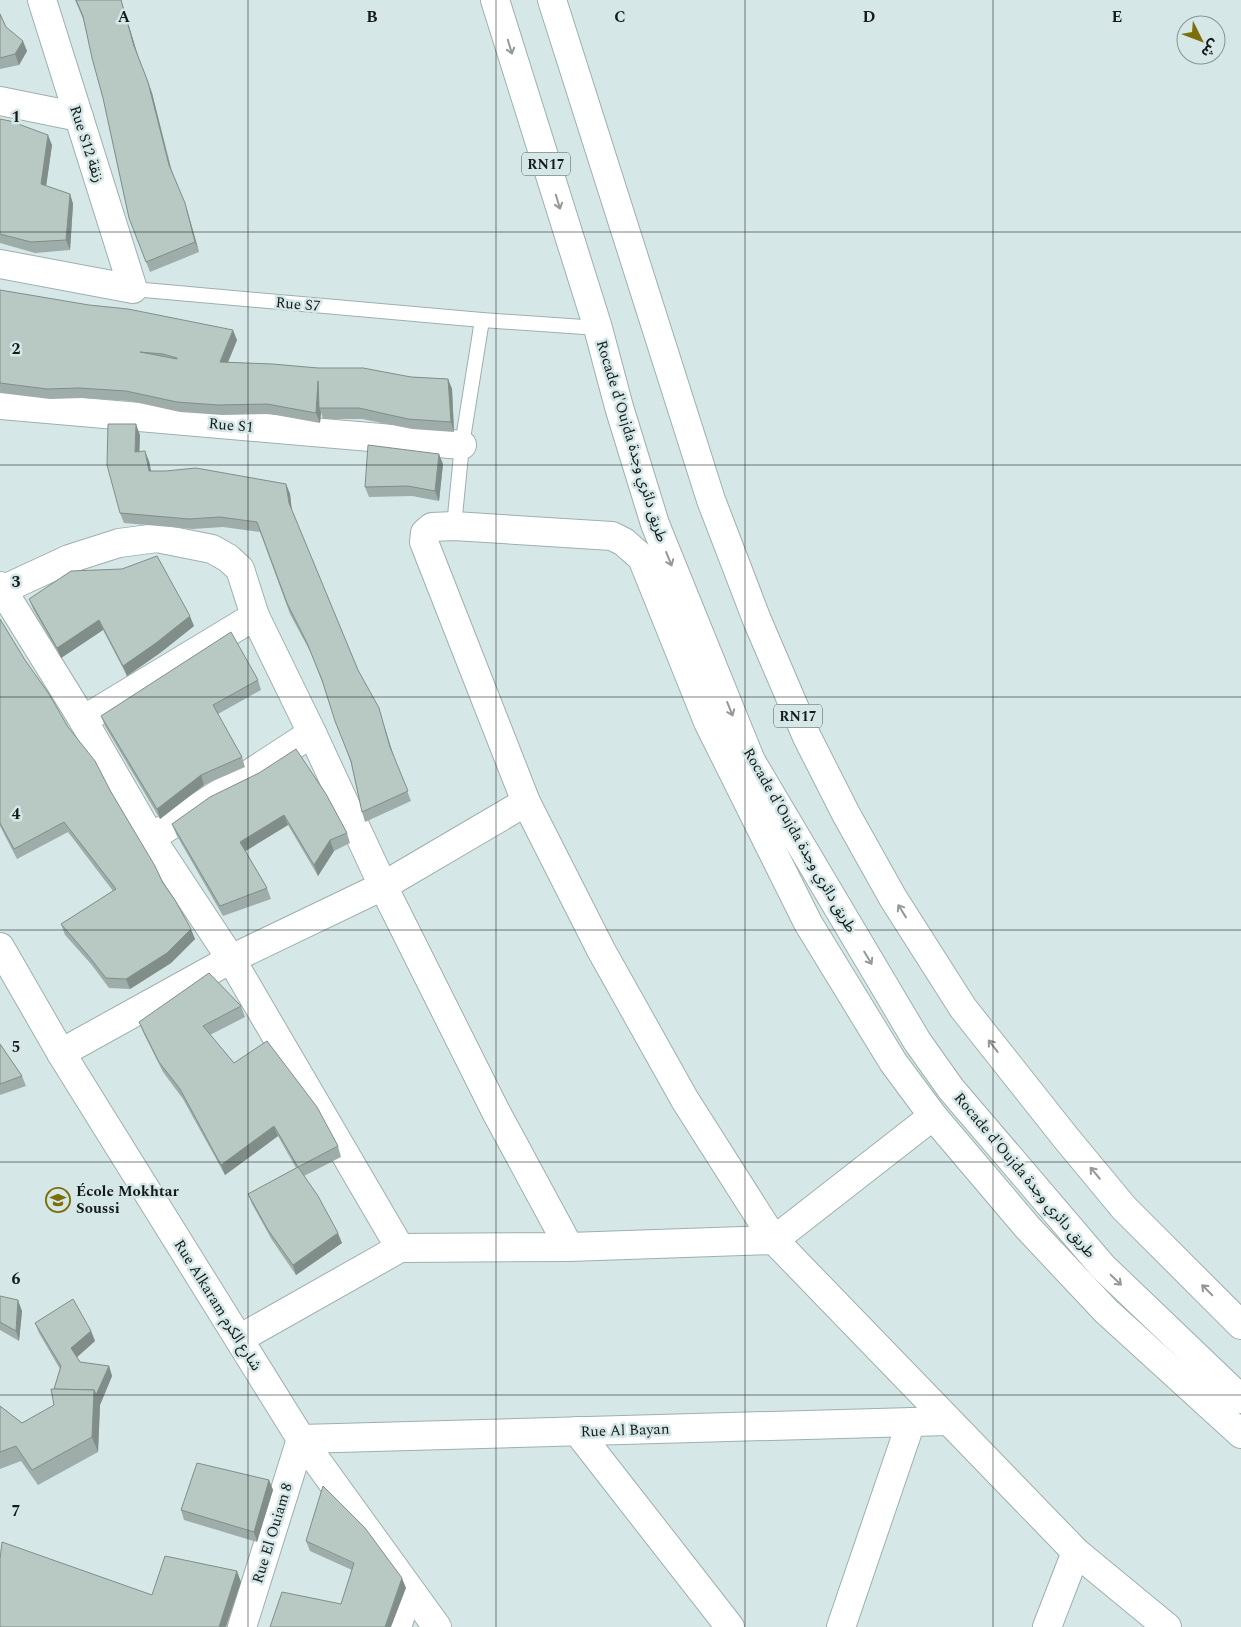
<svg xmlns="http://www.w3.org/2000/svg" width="1241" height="1627" font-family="Spectral,'Noto Sans Arabic',serif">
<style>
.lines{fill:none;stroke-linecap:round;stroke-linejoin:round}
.lane-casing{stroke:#9eafaf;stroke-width:16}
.street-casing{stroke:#9eafaf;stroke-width:30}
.highway-casing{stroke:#9eafaf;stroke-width:30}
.lane{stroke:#fff;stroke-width:14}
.street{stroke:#fff;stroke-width:28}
.highway{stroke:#fff;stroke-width:28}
.wall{fill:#9eada9}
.shaded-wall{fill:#818d89}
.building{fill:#b8c9c4;stroke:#818d89;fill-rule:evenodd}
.oneway{stroke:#969898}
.grid{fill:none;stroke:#151b1b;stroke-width:1;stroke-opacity:0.55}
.labels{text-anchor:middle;stroke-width:5;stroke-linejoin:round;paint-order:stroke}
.shield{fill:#d5e7e7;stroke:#4f5858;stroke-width:1}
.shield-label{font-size:14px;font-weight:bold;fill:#151b1b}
.street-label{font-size:15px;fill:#151b1b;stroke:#d5e7e7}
.poi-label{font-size:15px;font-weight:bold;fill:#151b1b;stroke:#d5e7e7;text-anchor:start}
.grid-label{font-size:16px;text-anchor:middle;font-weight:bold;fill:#151b1b;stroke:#d5e7e7;stroke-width:5;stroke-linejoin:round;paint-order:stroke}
</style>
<rect width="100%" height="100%" fill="#d5e7e7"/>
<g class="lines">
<defs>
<g id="lane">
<polyline points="133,289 482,320 598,328"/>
<polyline points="454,526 462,445 482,320"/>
</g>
<g id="street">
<polyline points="0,101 79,117"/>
<polyline points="0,264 133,289 42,0"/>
<polyline points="0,405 462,445"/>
<polyline points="0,586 83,720 151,838 231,959 400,1248"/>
<polyline points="0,591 69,559 119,543 157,538 212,549 228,558 240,569 255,616 312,733 383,886 496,1112 569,1247"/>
<polyline points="83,720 255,616"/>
<polyline points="151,838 312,733"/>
<polyline points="0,947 61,1053 301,1439 437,1627"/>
<polyline points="61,1053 231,959 383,886 526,802"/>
<polyline points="239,1339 400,1248 569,1247 774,1240 933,1116"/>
<polyline points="577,1431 730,1627"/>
<polyline points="242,1627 301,1439 948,1421"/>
<polyline points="397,1627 409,1590"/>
<polyline points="841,1627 911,1422"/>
<polyline points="1047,1627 1076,1552"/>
<polyline points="1167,1627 1076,1552 774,1240 685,1100 601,950 526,802 424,542 425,533 432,527 454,526 612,536 624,542 642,558 708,722 808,923 893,1062 933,1116 1028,1228 1106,1311 1241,1434"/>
</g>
<g id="highway">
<polyline points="495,0 598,328 619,407 655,524 751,761 917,1041 951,1089 1103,1267 1241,1399"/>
<polyline points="552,0 711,500 757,620 807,737 846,814 893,898 963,1008 1066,1138 1124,1208 1241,1325"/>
</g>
</defs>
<use href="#lane" class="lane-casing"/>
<use href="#street" class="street-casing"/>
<use href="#highway" class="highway-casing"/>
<use href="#lane" class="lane"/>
<use href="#street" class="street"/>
<use href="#highway" class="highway"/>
</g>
<g class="wall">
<polygon points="75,0 121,0 126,16 137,53 152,93 172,171 188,213 199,252 150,272 129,218 103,98 83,19"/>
<polygon points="0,14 6,27 27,51 19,65 0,69"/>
<polygon points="0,119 52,145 46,186 70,194 73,204 70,250 35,253 0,243"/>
<polygon points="0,290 237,340 228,362 318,368 411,377 448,379 452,389 454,432 412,429 362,419 323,419 321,412 320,423 270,414 222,415 180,412 130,401 83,398 50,399 0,393"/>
<polygon points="140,435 139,451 149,461 151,471 286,484 290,494 292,511 358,670 382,719 393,754 411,801 365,822 362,812 351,763 323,684 311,653 290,614 260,532 223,527 193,529 124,523 120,513"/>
<polygon points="443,464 439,501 412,496 369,497 365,487"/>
<polygon points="29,599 194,626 160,653 127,676 103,630 61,658 33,609"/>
<polygon points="0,619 25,660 68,727 111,792 195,939 171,963 130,989 109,988 91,964 65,935 61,924 113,891 68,832 17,859 0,826"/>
<polygon points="258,680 261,690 218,714 242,757 245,767 204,785 160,819 105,726 101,716"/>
<polygon points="259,773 347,833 350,843 334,851 318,876 288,825 245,851 267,888 271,899 223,916 176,834 172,824"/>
<polygon points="241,1006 245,1017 210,1035 234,1063 338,1146 341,1157 304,1176 342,1243 296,1275 272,1240 252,1204 248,1194 296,1168 278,1136 225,1175 183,1099 163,1072 143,1032 139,1022"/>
<polygon points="0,1044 22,1076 26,1086 0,1095"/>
<polygon points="0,1296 22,1311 19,1341 0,1330"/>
<polygon points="35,1323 91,1331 95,1341 77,1357 80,1362 109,1366 112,1376 100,1405 98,1452 38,1485 21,1461 0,1469 0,1406 22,1423 54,1405 54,1389 60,1369 39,1333"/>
<polygon points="269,1480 273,1490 257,1542 184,1520 181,1510"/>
<polygon points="306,1541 406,1588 341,1604 352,1570 310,1551"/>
</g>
<g class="shaded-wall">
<polygon points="121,0 126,16 138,56 134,46"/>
<polygon points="23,41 27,51 19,65 15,54"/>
<polygon points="148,82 152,93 172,175 169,165"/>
<polygon points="48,135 52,145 45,194 41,184"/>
<polygon points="70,194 73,204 70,250 66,240"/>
<polygon points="185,203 188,213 199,252 195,242"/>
<polygon points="233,330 237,340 224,372 220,362"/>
<polygon points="448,379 452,389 454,432 451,422"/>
<polygon points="318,381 319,408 321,412 320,423 316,413"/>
<polygon points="136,424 140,435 139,462 135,452"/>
<polygon points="145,451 149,461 153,481 149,471"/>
<polygon points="439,454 443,464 439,501 435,491"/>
<polygon points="286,484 290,494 292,513 289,503"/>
<polygon points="190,616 194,626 160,653 127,676 123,666"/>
<polygon points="99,620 103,630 61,658 57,648"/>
<polygon points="379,708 382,719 394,757 390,747"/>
<polygon points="201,775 204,785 160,819 157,809"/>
<polygon points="284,815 288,825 244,852 240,842"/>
<polygon points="330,840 334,851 318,876 314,865"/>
<polygon points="191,929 195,939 171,963 130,989 126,979"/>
<polygon points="274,1126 278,1136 225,1175 221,1165"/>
<polygon points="338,1233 342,1243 296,1275 293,1265"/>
<polygon points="18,1300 22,1311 19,1341 16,1331"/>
<polygon points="91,1331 95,1341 75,1359 71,1348"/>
<polygon points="109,1366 112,1376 100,1405 98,1452 92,1437 94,1390"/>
<polygon points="269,1480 273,1490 257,1542 254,1532"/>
<polygon points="237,1571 241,1582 226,1627 219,1627"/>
<polygon points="402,1578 406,1588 391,1627 385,1627"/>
</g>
<g class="building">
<polygon points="76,0 121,0 134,46 148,82 169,165 185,203 195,242 146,262 129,218 103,98 92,58 83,16"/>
<polygon points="0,14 6,27 23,41 15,54 0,58"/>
<polygon points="0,119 10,121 48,135 41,184 70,194 66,240 31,242 0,234"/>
<path d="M0,290l89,15 39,4 105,21 -13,32 52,2 46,4h45l48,9 37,2 3,43 -43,-3 -49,-11h-40l-1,-27 -2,32 -49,-9 -49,1 -41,-3 -51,-11 -47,-3 -32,1 -47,-6zM140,352l23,2 14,4v1z"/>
<polygon points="108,424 136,424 135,452 145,451 149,471 166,471 196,468 286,484 289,503 358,670 379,708 390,747 408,791 362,812 351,761 335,721 322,680 307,643 287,603 257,522 220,517 189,519 120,513 107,465"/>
<polygon points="368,445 439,454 435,491 408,486 365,487"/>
<polygon points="157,556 190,616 156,643 123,666 99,620 57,648 29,599 71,571 122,569"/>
<polygon points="0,619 25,660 49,694 68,727 95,761 111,792 155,866 163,883 175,900 191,929 167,953 126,979 106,978 87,954 61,924 116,889 64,822 14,849 0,823"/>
<polygon points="231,632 258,680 213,705 242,757 201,775 157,809 101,716"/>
<polygon points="296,749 326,794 347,833 330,840 314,865 284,815 240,842 267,888 220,906 172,824 210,797 259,773"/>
<polygon points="209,973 241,1006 203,1026 234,1063 267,1041 317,1107 338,1146 298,1167 274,1126 221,1165 180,1089 159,1062 139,1022"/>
<polygon points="0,1044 22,1076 0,1084"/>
<polygon points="298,1167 318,1196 338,1233 293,1265 268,1230 248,1194"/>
<polygon points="0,1296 18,1300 16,1331 0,1322"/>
<polygon points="73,1299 91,1331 71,1348 80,1362 109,1366 96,1395 94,1390 54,1389 61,1366 35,1323"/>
<polygon points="51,1389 94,1390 92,1437 32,1470 16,1446 0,1452 0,1406 22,1423 54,1405"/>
<polygon points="197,1463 269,1480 254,1532 181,1510"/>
<polygon points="323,1486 365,1528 402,1578 385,1627 270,1627 282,1592 341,1604 354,1563 306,1541"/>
<polygon points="2,1542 152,1595 165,1556 237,1571 219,1627 0,1627 0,1559"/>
</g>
<defs><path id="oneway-shaft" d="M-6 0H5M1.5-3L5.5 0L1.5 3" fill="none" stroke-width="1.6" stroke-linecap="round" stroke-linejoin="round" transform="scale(1.25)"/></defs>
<g class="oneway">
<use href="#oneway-shaft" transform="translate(510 47) rotate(73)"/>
<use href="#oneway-shaft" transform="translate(558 202) rotate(73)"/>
<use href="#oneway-shaft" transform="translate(669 559) rotate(68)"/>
<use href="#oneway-shaft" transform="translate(730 709) rotate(68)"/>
<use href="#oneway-shaft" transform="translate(902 911) rotate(-122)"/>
<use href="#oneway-shaft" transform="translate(868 958) rotate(59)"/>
<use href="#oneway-shaft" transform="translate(993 1046) rotate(-128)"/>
<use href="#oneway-shaft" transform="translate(1095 1173) rotate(-130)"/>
<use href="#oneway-shaft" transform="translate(1116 1280) rotate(44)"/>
<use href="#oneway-shaft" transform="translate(1207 1290) rotate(-135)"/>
</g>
<path class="grid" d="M248,0v1627M496,0v1627M745,0v1627M993,0v1627M0,232h1241M0,465h1241M0,697h1241M0,930h1241M0,1162h1241M0,1395h1241"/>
<defs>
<symbol id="school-ring" viewBox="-11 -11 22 22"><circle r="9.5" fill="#d5e7e7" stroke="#7c6e0a" stroke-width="1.5"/><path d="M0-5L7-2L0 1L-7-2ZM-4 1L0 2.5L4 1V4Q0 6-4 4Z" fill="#7c6e0a"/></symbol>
</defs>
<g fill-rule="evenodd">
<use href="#school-ring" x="44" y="1186" width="28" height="28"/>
</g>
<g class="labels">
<g class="shield">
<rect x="522" y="152.5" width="48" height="23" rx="4"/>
<rect x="774" y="704.5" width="48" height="23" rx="4"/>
</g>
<g class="shield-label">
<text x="546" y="169">RN17</text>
<text x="798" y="721">RN17</text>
</g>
<g class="street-label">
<text transform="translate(87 144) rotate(72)" y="5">Rue S12 زنقة</text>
<text transform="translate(298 304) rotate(5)" y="5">Rue S7</text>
<text transform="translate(231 425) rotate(5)" y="5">Rue S1</text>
<text transform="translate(632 441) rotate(73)" y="5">Rocade d'Oujda طريق دائري وجدة</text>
<text transform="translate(800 840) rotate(60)" y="5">Rocade d'Oujda طريق دائري وجدة</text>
<text transform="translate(1025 1175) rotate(50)" y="5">Rocade d'Oujda طريق دائري وجدة</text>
<text transform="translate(218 1305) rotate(58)" y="5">Rue Alkaram شارع الكرم</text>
<text transform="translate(625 1430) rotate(-2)" y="5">Rue Al Bayan</text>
<text transform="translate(272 1533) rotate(-73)" y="5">Rue El Ouiam 8</text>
</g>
<g class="poi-label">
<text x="76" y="1196">École Mokhtar<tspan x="76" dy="17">Soussi</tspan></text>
</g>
</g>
<g class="grid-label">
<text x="124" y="22">A</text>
<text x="372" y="22">B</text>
<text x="620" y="22">C</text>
<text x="869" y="22">D</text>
<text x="1117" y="22">E</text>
<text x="16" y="122">1</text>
<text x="16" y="354">2</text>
<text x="16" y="587">3</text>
<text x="16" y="819">4</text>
<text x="16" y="1052">5</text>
<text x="16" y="1284">6</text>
<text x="16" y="1516">7</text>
</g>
<g transform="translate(1201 40) rotate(132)"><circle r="24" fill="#d5e7e7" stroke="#889595"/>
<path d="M0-4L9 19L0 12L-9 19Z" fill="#7c6e0a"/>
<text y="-8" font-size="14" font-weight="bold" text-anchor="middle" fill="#151b1b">ش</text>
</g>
</svg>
